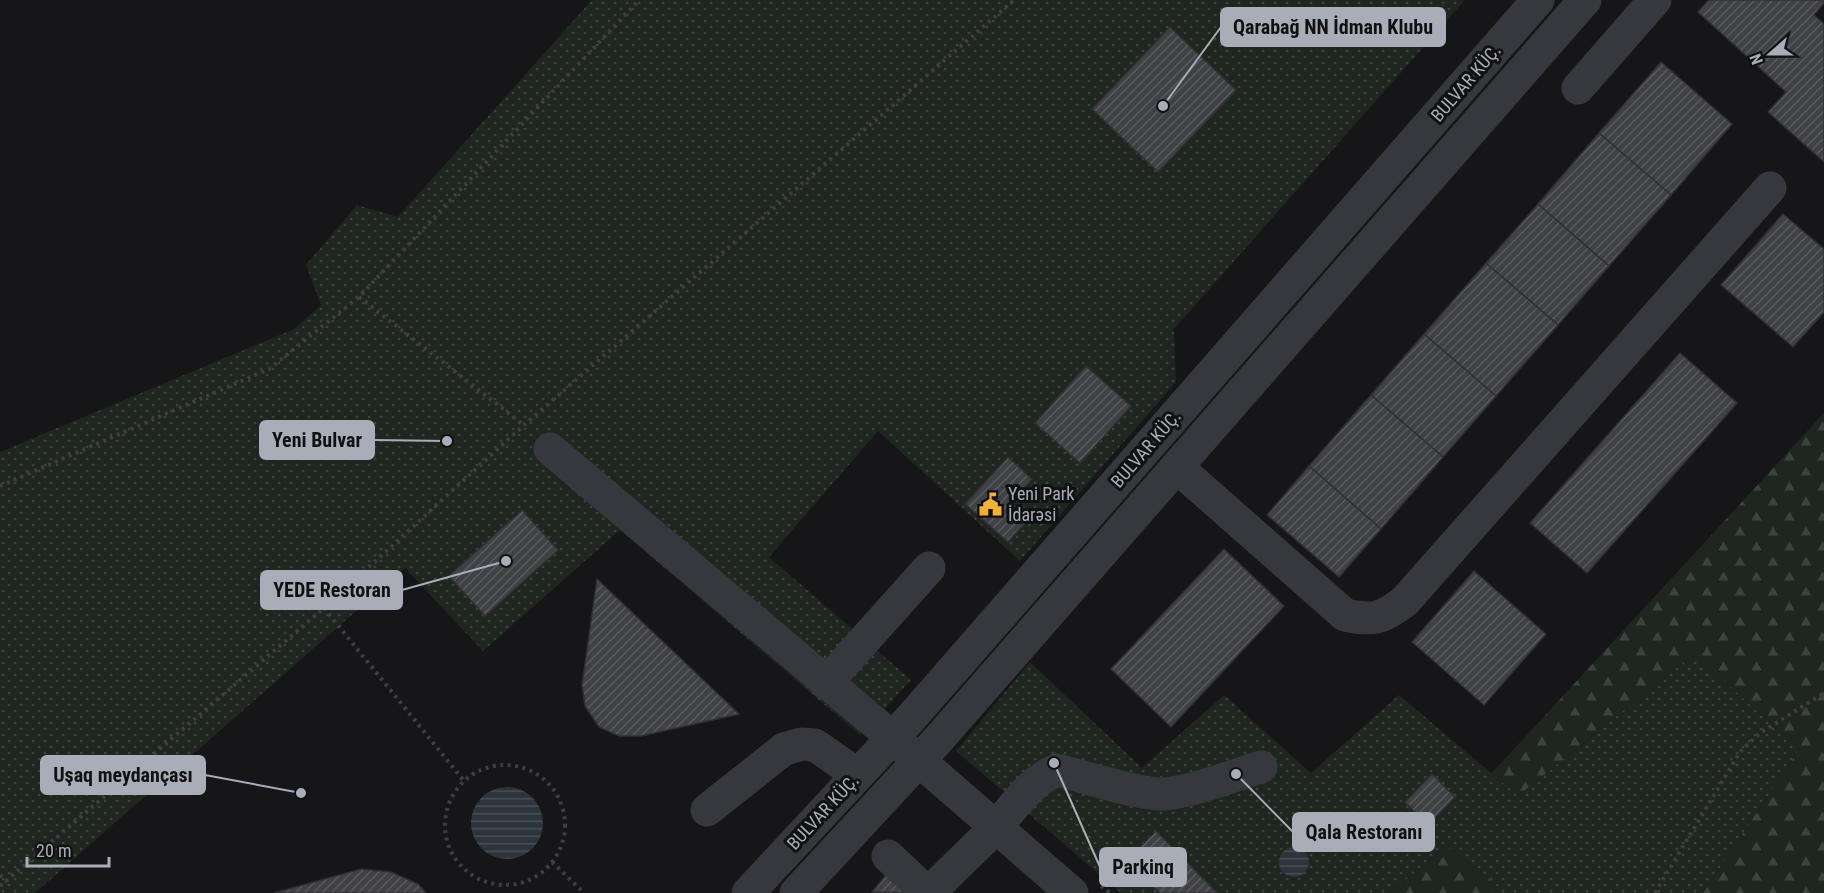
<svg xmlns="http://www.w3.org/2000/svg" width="1824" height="893" font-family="'Roboto Condensed',sans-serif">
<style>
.forest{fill:url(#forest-firs)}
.park{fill:url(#park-dots)}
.water{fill:url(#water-rules)}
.building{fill:url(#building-hatch);stroke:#303034;stroke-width:1.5}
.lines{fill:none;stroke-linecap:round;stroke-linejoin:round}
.path{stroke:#3d3f44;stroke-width:4;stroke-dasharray:3 4.5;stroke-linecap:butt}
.minor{stroke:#37383d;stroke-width:33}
.labels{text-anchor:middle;stroke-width:6;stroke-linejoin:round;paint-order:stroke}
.street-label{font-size:18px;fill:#a8adb8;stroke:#111113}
.poi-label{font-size:18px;fill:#a8adb8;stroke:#111113;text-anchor:start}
.leader{fill:none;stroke:#a8adb8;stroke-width:2}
.callout-dot{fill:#a8adb8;stroke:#111113;stroke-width:2}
.callout{fill:#a8adb8;stroke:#a8adb8;stroke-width:2}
.callout-label{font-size:20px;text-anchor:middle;font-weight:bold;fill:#111}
</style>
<defs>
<pattern id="forest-firs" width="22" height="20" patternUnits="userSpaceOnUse" patternTransform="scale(1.5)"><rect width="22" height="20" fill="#1e261f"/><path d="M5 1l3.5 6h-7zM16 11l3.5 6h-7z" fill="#3c433d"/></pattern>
<pattern id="park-dots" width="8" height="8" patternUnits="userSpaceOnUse" patternTransform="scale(1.5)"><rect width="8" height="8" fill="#1e261f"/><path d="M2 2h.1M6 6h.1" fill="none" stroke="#3c433d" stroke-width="1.8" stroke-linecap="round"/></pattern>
<pattern id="water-rules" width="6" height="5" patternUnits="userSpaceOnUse" patternTransform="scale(1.5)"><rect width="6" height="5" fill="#2c353c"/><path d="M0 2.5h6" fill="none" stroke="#485056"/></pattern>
<pattern id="building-hatch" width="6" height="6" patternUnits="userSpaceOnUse" patternTransform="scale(1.5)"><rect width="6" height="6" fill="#404145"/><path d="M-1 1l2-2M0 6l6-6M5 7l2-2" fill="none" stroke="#595a5e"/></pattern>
</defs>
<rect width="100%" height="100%" fill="#161618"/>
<g class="forest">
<polygon points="1824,413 1824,893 1703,893 1799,749 1694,654 1518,796 1490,775"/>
<polygon points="1446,846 1498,885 1491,893 1390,893"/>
</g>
<g class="park">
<polygon points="592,0 1465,0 1174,329 1176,382 1020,561 878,431 769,557 911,680 860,735 620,530 483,651 405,568 35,893 0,893 0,452 294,329 321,305 306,265 357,205 398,217"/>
<polygon points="1694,654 1799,749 1703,893 1491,893 1497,884 1446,846 1390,893 1121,893 956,751 1030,662 1142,768 1224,695 1311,773 1399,695 1518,796"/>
</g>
<g class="water">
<circle cx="507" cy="823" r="36"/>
<circle cx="1294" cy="862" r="15"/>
</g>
<g class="building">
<polygon points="1709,0 1824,0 1824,3 1814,15 1824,24 1824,162 1768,112 1786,92 1698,12"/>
<polygon points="1170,27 1236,90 1158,172 1092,109"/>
<polygon points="1661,62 1732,124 1671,195 1599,133"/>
<polygon points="1599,133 1671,195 1609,266 1538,204"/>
<polygon points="1538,204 1609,266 1558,325 1486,263"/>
<polygon points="1783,214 1824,249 1824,312 1793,347 1721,285"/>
<polygon points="1486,263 1558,325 1496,396 1424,334"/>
<polygon points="1424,334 1496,396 1443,457 1371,395"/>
<polygon points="1680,353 1737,403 1587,573 1530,523"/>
<polygon points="1086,366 1131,406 1080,463 1035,423"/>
<polygon points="1371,395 1443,457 1381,529 1309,466"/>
<polygon points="1008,457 1032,479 1008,506 1026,522 1008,542 965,504"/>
<polygon points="1309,466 1381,529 1339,577 1267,515"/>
<polygon points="522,510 558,550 485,616 449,576"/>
<polygon points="1224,549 1284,606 1171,727 1111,669"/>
<polygon points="1474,571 1546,634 1484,705 1412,642"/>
<polygon points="597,579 739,714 641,736 619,736 599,727 585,706 582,685"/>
<polygon points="1432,774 1455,797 1428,825 1405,802"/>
<polygon points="1156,831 1217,893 1160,893 1127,860"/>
<polygon points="361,869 391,872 418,884 426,893 274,893"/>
<polygon points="887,874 908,893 872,892"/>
</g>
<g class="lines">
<g class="path">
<polyline points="359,297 525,426"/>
<polyline points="0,486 269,369 359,297 639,0"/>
<polyline points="324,608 464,781"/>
<circle cx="505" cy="825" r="60"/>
<polyline points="552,862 584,893"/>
<polyline points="0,875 6,881"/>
<polyline points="0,886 324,608 524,425 1014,0"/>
<polyline points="1101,886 1110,893"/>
<polyline points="1655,893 1740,752 1760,733 1824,693"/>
</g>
<g class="minor">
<polyline points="1578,88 1655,0"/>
<polyline points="550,449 893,738 1072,893"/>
<path d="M1178,468l167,147c28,6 37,4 60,-14l365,-413"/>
<polyline points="826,683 929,568"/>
<polyline points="707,810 784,749 802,744 815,745 858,775"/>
<path d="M888,856l34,32 7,1 7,-3c20,-20 40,-39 60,-59 18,-20 35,-47 61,-57 26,6 85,26 109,24 32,-4 65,-18 95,-27"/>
<polyline points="748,893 910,719 1538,0"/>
<polyline points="796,893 937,741 1585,0"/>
</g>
</g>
<defs>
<symbol id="civic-bare" viewBox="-9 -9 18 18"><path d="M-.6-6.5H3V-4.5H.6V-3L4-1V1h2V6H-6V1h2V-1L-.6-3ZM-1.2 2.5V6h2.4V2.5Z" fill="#f2b134" stroke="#111113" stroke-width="2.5" paint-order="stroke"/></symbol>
</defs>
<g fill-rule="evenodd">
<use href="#civic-bare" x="974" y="488" width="33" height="33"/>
</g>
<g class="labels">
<g class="street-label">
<text transform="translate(1466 83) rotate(-49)" y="6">BULVAR KÜÇ.</text>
<text transform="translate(1146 449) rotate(-49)" y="6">BULVAR KÜÇ.</text>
<text transform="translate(823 812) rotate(-47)" y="6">BULVAR KÜÇ.</text>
</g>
<g class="poi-label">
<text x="1008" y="500">Yeni Park<tspan x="1008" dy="21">İdarəsi</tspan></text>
</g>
</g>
<path class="leader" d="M1163 106L1221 27M447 441L374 440M506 561L402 590M301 793L205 775M1236 774L1293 832M1054 763L1100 867"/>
<g class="callout-dot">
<circle cx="1163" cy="106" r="6"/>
<circle cx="447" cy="441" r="6"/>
<circle cx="506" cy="561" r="6"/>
<circle cx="301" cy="793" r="6"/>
<circle cx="1236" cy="774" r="6"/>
<circle cx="1054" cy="763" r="6"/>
</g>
<g class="callout">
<rect x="1221" y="8" width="224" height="38" rx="6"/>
<rect x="260" y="421" width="114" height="38" rx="6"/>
<rect x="261" y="571" width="141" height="38" rx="6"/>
<rect x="41" y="756" width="164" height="38" rx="6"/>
<rect x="1293" y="813" width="141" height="38" rx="6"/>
<rect x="1100" y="848" width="86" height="38" rx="6"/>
</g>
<g class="callout-label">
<text x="1333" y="34">Qarabağ NN İdman Klubu</text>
<text x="317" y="447">Yeni Bulvar</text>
<text x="332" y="597">YEDE Restoran</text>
<text x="123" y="782">Uşaq meydançası</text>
<text x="1364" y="839">Qala Restoranı</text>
<text x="1143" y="874">Parkinq</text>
</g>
<g transform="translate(1770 54) rotate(249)" stroke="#111113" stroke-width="4.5" paint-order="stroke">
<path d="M0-4.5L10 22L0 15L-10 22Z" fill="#a8adb8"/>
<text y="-9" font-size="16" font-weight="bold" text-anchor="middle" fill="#a8adb8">N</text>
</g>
<path d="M27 857v9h82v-9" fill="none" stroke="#a8adb8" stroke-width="3"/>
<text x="36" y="857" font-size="18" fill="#a8adb8" stroke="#111113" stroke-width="4.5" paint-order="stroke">20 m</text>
</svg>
